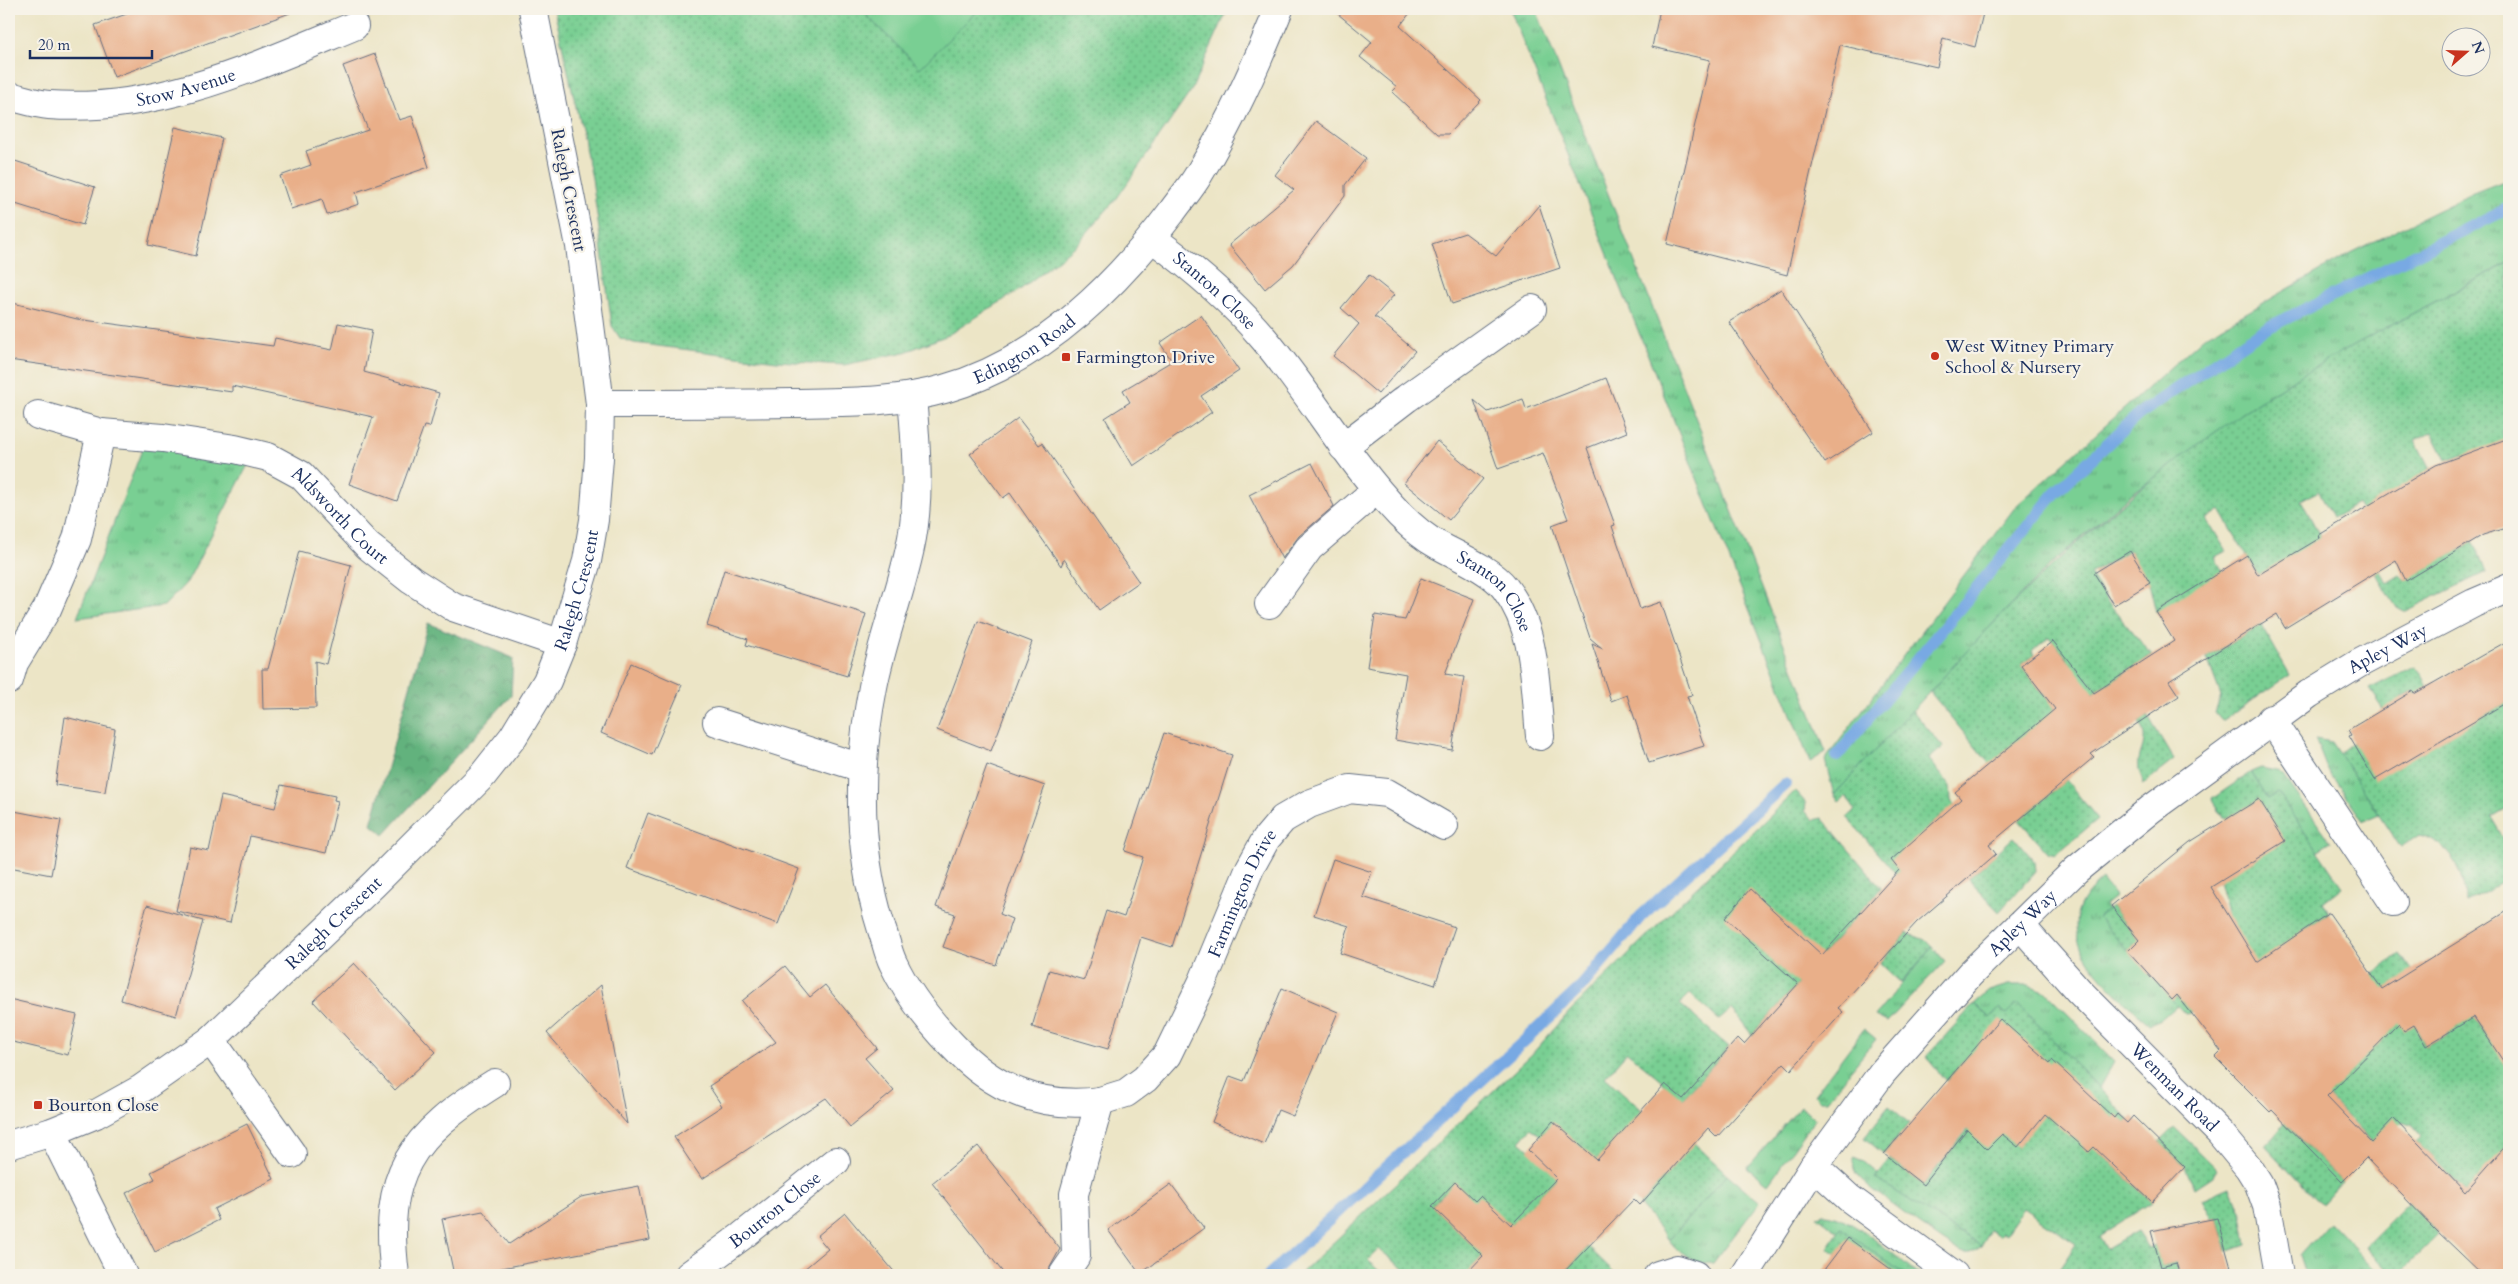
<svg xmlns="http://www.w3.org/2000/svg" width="2518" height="1284" font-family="Cardo,serif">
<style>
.grass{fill:url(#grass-tufts);stroke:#4a7f78}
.forest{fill:url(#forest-crowns);stroke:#3e706e}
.park{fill:url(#park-dots);stroke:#4a7f78}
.pitch{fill:#79cf93;stroke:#4a7f78}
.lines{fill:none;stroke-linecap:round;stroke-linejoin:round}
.stream{stroke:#78a9e3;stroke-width:12}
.building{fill:#e9af89}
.minor-casing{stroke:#646f82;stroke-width:30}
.minor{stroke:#fff;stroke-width:28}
.poi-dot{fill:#c8321e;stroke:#f7f3e8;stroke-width:2}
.labels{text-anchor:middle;stroke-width:4.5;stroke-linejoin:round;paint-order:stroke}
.street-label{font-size:18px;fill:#1b2f5e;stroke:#f7f3e8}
.poi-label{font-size:18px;fill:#1b2f5e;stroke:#f7f3e8;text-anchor:start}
</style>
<defs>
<pattern id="grass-tufts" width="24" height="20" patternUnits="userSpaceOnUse" patternTransform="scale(1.25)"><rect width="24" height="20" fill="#79cf93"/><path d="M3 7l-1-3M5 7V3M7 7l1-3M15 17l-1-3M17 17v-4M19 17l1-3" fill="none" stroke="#62a87b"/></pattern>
<pattern id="forest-crowns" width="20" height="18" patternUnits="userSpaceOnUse" patternTransform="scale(1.25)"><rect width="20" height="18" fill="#62b27d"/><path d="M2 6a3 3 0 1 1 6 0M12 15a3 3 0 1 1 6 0" fill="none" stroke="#50916a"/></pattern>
<pattern id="park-dots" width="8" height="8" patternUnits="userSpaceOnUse" patternTransform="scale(1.25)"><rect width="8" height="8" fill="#79cf93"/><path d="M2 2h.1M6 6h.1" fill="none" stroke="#62a87b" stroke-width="1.8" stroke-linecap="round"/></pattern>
</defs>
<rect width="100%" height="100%" fill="#f7f3e8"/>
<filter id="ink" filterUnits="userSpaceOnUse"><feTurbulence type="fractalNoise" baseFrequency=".02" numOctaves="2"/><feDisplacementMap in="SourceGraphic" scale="10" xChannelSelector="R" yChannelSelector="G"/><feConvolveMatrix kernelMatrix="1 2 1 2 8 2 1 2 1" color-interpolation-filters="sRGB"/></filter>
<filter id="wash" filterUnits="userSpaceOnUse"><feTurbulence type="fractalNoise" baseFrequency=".0096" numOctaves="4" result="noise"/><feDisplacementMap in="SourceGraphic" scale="20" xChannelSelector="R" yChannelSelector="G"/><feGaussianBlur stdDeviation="1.12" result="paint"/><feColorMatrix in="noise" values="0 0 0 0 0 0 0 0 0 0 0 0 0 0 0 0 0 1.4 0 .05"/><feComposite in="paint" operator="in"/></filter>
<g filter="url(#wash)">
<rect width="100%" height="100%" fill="#ece5c6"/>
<g class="grass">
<polygon points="1510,9 1536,9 1826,752 1810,762"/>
<polygon points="2509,179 2509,262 2386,328 2271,394 2130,495 2050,565 2002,614 1834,795 1825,760 2016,506 2204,337 2351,253 2473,193"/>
<polygon points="145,442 250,461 187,582 164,606 77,618"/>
<polygon points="2315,739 2332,742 2379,814 2363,821 2327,769"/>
<polygon points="2261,768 2277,771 2284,776 2331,842 2317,851 2278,793 2268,800 2251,772"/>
<path d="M2102,880l13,17 -10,8 3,5 -9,8 78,87 -16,14 -12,5c-39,-37 -112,-92 -47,-144z"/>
<polygon points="1932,947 1945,961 1887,1022 1875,1016"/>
<polygon points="2008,985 2028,985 2045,991 2114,1061 2099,1088 2017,1003 2006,1014 1999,1008 1990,1018 1974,1004 1989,991"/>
<polygon points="1864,1029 1876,1039 1827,1100 1819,1100 1814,1095"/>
<polygon points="1801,1106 1815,1119 1768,1184 1747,1168"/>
<path d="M1854,1157l9,4 15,13 -2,4 105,68c-5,5 -10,8 -17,7 -11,-3 -98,-66 -106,-77 -5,-6 -5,-12 -4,-19z"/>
<path d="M1727,1174l33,28 -47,61c-19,2 -33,-9 -44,-23z"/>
<path d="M1823,1214c25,-1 75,45 97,61h-15l-64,-46 -3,3 -21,-16z"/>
<polygon points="2330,1222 2380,1275 2306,1275 2300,1256"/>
</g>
<polygon class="forest" points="428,623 513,658 511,696 384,835 371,824"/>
<g class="park">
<polygon points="554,9 1228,9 1191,91 1117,198 1078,243 1060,258 1021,289 948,335 905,352 844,365 777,361 634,343 620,338 612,326 592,178"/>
<path d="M2509,262v166l-7,3 7,22v15l-35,11 -12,-25 -16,6 -14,-28 -17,8 27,52 -67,41 -18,-29 -24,14 -14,-27 -18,9 25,47 -68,28 -38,-65 -13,9 19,32 -11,6 14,27 -73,28 -7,-29 -20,-33 -39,24 21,33 41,48 -63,41 -23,-39 -17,-20 -17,14 2,4 -13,10 40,52 -64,56 -67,-81c102,-116 211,-213 341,-298 76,-49 159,-88 238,-132z"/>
<polygon points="2467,534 2477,549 2486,572 2404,612 2397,608 2373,569 2377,567 2387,583 2400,575 2406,581 2455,543 2459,550 2470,543"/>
<polygon points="2261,624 2290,675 2222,721 2215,713 2221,696 2207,658"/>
<path d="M2415,666l6,7 12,24 45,22 31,-18v105l-18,11 18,31v31l-44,23c0,-30 -16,-59 -45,-67l-19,13 -62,-95 76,-58 -3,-4 -11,6 3,5 -18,12 -17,-25z"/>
<polygon points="1912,710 1943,747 1929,759 1950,786 1951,801 1963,815 1954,824 1944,814 1930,826 1910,890 1847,817 1855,810 1846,796 1839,802 1834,795"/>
<path d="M2148,716l26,44 -32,25c2,-6 -2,-9 -3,-15 -3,-20 13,-26 0,-48z"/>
<polygon points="2251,772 2268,799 2278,793 2342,887 2323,902 2329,913 2301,932 2369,978 2400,954 2412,971 2414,1025 2426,1046 2449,1033 2438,1013 2469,994 2474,1018 2495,1048 2509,1039 2509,1159 2506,1156 2469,1195 2417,1142 2422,1137 2413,1126 2402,1122 2377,1147 2324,1092 2223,1049 2203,1028 2234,1004 2185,1014 2172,1000 2178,994 2135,944 2128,951 2098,918 2111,906 2142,943 2228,915 2219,881 2259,800 2226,820 2212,799"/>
<polygon points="2066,780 2098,819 2055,855 2048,853 2019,820"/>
<polygon points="1795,791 1806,803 1805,811 1814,820 1822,818 1881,888 1820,957 1797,932 1782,946 1804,977 1752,1035 1732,1009 1719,1020 1690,994 1680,1004 1729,1047 1679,1103 1661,1080 1627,1052 1605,1077 1642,1110 1604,1172 1581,1146 1553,1122 1541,1136 1531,1128 1520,1141 1550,1168 1562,1173 1537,1199 1526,1243 1506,1220 1492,1235 1443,1194 1432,1206 1473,1246 1488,1251 1465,1275 1411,1275 1379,1249 1368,1260 1383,1275 1299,1275 1532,1054 1571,1010"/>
<polygon points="2014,837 2035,862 2036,871 1999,912 1968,879"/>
<polygon points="1907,933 1925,940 1932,947 1901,983 1880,963"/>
<polygon points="2017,1003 2130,1120 2099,1152 2152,1202 2099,1236 2107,1249 2138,1231 2149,1247 2174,1239 2161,1267 2176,1263 2180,1275 2065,1275 2058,1271 2076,1244 2023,1208 2005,1234 2002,1232 1999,1236 1990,1230 1981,1246 1875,1178 1890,1159 1923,1185 1970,1127 2001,1020 1946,1081 1926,1057 1974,1004 1990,1018 1999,1008 2006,1014"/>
<polygon points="1889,1106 1909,1123 1884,1154 1864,1138"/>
<polygon points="2287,1120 2288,1127 2342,1182 2321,1205 2265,1146"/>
<polygon points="2174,1127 2217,1169 2213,1176 2195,1188 2185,1167 2159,1142"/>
<polygon points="1694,1143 1727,1174 1669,1240 1640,1205"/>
<polygon points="2230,1187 2242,1216 2247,1245 2227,1252 2217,1218 2212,1219 2202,1199"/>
<polygon points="2409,1202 2439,1234 2398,1275 2393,1275 2365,1246"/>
<polygon points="1841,1228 1905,1275 1872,1275 1828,1248"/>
<polygon points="1588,1247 1613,1271 1616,1275 1561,1275"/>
</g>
<polygon class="pitch" points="860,9 979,9 920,68"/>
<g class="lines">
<g class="stream">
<polyline points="1837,756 2057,491 2138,415 2263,330 2509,208"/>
<polyline points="1269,1275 1533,1033 1580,988 1641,916 1785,784"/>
</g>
</g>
<g id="blocks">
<g class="building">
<polygon points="141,9 289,9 290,13 114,77 95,25"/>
<polygon points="1332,9 1413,9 1400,26 1481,100 1448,134 1437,134 1392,92 1397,87 1360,57 1372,42"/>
<polygon points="1660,9 1984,9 1975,47 1943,38 1937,67 1840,45 1787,275 1667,244 1710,60 1652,47"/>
<polygon points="375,54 399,120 412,116 429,167 356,192 359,204 327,215 322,199 291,209 280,176 311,165 306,151 368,130 343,66"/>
<polygon points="1316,121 1366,158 1345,185 1345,196 1293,265 1265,289 1229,245 1294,190 1275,175"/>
<polygon points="175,127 222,138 196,256 148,245"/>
<polygon points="9,159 95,187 83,225 9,202"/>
<polygon points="1539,205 1560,268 1452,304 1432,244 1465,233 1496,256"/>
<polygon points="1369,275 1394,295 1374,318 1377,318 1415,351 1378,394 1333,356 1359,324 1341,308"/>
<polygon points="1781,289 1873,432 1825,463 1729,322"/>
<polygon points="9,302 77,319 273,346 275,338 332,350 338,323 372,330 364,372 439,393 430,427 424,426 397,501 349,484 373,417 232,386 232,392 9,360"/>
<polygon points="1201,315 1239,371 1201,396 1212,412 1133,466 1105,418 1130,402 1123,390 1172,361 1160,343"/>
<polygon points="1606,378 1627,432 1587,448 1615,525 1612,526 1640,609 1661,602 1692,695 1687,696 1704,746 1649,763 1627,695 1611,701 1592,644 1603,649 1590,638 1552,525 1568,519 1543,453 1498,469 1474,400 1488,412 1523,399 1526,409"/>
<polygon points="1018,418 1039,445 1042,443 1139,582 1099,610 1064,559 1061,566 1010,493 1003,498 970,454"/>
<polygon points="2509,438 2509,527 2483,535 2406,581 2396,560 2285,628 2277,614 2169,681 2179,696 2091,754 2094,757 1989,845 1996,854 1917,922 1838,1008 1843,1012 1791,1070 1784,1063 1717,1137 1708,1128 1640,1205 1634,1199 1561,1275 1465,1275 1483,1256 1432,1206 1455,1182 1475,1201 1480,1196 1511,1225 1557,1178 1528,1150 1553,1121 1597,1160 1665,1084 1683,1099 1738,1038 1744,1044 1798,984 1725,918 1750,889 1822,955 1899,870 1891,860 1961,799 1955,792 2055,709 2021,665 2053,641 2094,693 2174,641 2156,612 2247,555 2258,575 2320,538 2319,535 2436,465"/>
<polygon points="1437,441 1483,479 1449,520 1404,483"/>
<polygon points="1312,463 1334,506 1299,536 1282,559 1249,495"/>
<polygon points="299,551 351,565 326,664 315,661 316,708 263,709 262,669 268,669"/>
<polygon points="2130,551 2150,583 2114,605 2094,573"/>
<polygon points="724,570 866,614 847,676 746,645 748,639 707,626"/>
<polygon points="1421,578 1474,599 1445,674 1464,677 1452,750 1395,740 1406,674 1367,667 1375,615 1405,620"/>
<polygon points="978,621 1032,642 991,751 937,730"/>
<polygon points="2509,640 2509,701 2375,780 2349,736 2351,735 2348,730 2413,691 2414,694"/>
<polygon points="631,663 682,685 652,755 601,733"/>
<polygon points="65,717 115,729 105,792 55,785"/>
<polygon points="1164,733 1232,755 1172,947 1141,937 1108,1049 1032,1027 1049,970 1084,980 1106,911 1124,917 1143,857 1125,851"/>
<polygon points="987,765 1045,786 1000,914 1012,919 996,965 943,947 955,914 936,907"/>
<polygon points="281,785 335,796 334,800 338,801 326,853 250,836 230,923 176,911 190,847 209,851 221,796 275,808"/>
<polygon points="2259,799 2285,841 2211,887 2257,962 2329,913 2382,989 2509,910 2509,1070 2474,1017 2426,1046 2414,1025 2404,1031 2399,1023 2327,1096 2371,1142 2394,1118 2465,1192 2509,1142 2509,1275 2483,1275 2436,1230 2366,1158 2342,1182 2272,1110 2270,1112 2215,1057 2221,1051 2177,995 2172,1000 2128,951 2139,940 2111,906 2190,842"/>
<polygon points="9,810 61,820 51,875 9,867"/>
<polygon points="648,813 799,869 778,924 627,868"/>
<polygon points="1333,859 1372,872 1363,897 1455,927 1435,985 1340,953 1349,926 1314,915"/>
<polygon points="147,905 203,921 176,1016 121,1000"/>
<polygon points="354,963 436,1052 395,1090 313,1001"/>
<polygon points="785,966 810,997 825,985 877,1048 865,1058 894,1091 850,1127 826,1098 702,1179 674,1137 722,1106 709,1086 776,1042 742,1001"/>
<polygon points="601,985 627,1124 547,1033"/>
<polygon points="1282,988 1338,1012 1293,1116 1278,1110 1264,1144 1212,1122 1230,1076 1244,1081"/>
<polygon points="9,999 77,1015 68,1055 9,1041"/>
<polygon points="2000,1019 2050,1063 2052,1060 2114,1118 2117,1114 2127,1123 2133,1116 2185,1167 2152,1202 2094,1147 2089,1152 2045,1114 2018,1147 2002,1134 1987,1149 1967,1129 1923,1185 1884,1154"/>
<polygon points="247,1124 274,1179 214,1209 219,1220 155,1252 126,1193 155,1179 151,1172"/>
<polygon points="978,1146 1060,1249 1048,1271 1043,1275 1005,1275 932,1183"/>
<polygon points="1171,1184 1204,1228 1140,1274 1108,1230"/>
<polygon points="639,1186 650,1240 465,1275 454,1275 442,1219 483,1211 509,1244 581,1197"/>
<polygon points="845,1213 897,1275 797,1275 828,1249 817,1236"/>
<polygon points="2217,1218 2233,1275 2180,1275 2176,1263 2161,1267 2151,1231"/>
<polygon points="1848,1238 1899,1275 1820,1275"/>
</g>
</g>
</g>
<g filter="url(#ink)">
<use href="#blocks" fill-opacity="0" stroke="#646f82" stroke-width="1"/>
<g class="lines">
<defs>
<g id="minor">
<path id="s1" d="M9,96c13,3 27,8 40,9 108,8 208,-39 305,-79"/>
<path id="s2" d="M1152,238c41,30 79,62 112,101 48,57 84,122 136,176 10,10 25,23 38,30 20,11 53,25 67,43 32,42 30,98 35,148"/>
<path d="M912,396c4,50 9,102 -2,152 -10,47 -28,92 -37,139 -16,81 -16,164 9,243 4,11 6,23 11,33 14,30 35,57 59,82 41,44 88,64 148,56l-26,93 2,62 -13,19"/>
<path id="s3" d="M600,404c64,0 128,0 192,-1 50,-1 104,0 152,-14 95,-27 169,-99 227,-176 9,-13 20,-25 28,-39 32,-52 57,-109 80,-165"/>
<path id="s4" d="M38,415l63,18 62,5 72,11 33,8 33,18 67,71 43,34 42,27 109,37"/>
<polyline points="1343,447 1407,398 1532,309"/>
<polyline points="1269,604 1309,548 1376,490"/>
<polyline points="9,680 14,663 47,609 77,539 101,433"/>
<polyline points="2271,719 2393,902"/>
<polyline points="717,722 862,768"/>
<path id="s5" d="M2020,925l59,66 141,142 29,35 10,16 8,22 12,69"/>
<polyline points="211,1040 292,1154"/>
<path id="s6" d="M1100,1101l26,-8 19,-14 22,-24 36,-74 47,-113 16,-29 17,-20 26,-15 41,-15 37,4 57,33"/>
<polyline points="52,1132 123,1275"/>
<path id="s7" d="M9,1145l43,-13 44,-18 45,-25 70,-49 163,-156 109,-109 30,-38 34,-56 15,-37 25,-83 7,-41 5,-62 1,-54 -20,-158 -47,-237"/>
<polyline points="1814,1166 1849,1198 1954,1275"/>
<path d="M395,1275c-13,-102 15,-139 100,-192"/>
<path id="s8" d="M689,1275l53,-39 94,-75"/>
<polyline points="1658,1275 1677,1269 1695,1275"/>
<path id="s9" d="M1745,1275l69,-109 68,-93 88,-99 106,-104 75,-61 158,-115 49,-30 116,-61 35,-15"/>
</g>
</defs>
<use href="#minor" class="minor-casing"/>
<use href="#minor" class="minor"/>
</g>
</g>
<g class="poi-dot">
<circle cx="1935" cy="356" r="5"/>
<rect x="1061" y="352" width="10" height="10" rx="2.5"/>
<rect x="33" y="1100" width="10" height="10" rx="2.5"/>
</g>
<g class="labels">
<g class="street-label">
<text dy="6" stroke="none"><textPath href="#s1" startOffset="180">Stow Avenue</textPath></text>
<text transform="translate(569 190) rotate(79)" y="6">Ralegh Crescent</text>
<text dy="6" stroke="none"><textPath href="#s2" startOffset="82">Stanton Close</textPath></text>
<text dy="6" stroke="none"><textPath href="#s3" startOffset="435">Edington Road</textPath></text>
<text dy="6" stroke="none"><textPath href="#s4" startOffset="328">Aldsworth Court</textPath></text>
<text dy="6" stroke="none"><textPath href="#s7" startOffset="819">Ralegh Crescent</textPath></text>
<text dy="6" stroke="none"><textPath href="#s2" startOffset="498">Stanton Close</textPath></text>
<text dy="6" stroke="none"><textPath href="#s9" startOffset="908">Apley Way</textPath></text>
<text dy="6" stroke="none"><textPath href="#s6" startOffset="262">Farmington Drive</textPath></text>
<text dy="6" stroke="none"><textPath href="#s7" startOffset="399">Ralegh Crescent</textPath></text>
<text dy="6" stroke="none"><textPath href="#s9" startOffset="450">Apley Way</textPath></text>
<text dy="6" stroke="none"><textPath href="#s5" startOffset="224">Wenman Road</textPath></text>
<text dy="6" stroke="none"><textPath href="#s8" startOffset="108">Bourton Close</textPath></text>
</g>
<g class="poi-label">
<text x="1945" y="352">West Witney Primary<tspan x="1945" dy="21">School &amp; Nursery</tspan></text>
<text x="1076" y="363">Farmington Drive</text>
<text x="48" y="1111">Bourton Close</text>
</g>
</g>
<rect width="2518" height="1284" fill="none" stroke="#f7f3e8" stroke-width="30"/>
<g transform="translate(2466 52) rotate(70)"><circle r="24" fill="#f7f3e8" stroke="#9fa5b1"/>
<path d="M0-4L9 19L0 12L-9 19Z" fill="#c8321e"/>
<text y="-8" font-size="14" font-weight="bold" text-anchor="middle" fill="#1b2f5e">N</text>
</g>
<path d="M30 50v8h122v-8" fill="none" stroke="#1b2f5e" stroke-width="2.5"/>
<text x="38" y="50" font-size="15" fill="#1b2f5e" stroke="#f7f3e8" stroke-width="4" paint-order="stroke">20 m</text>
</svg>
